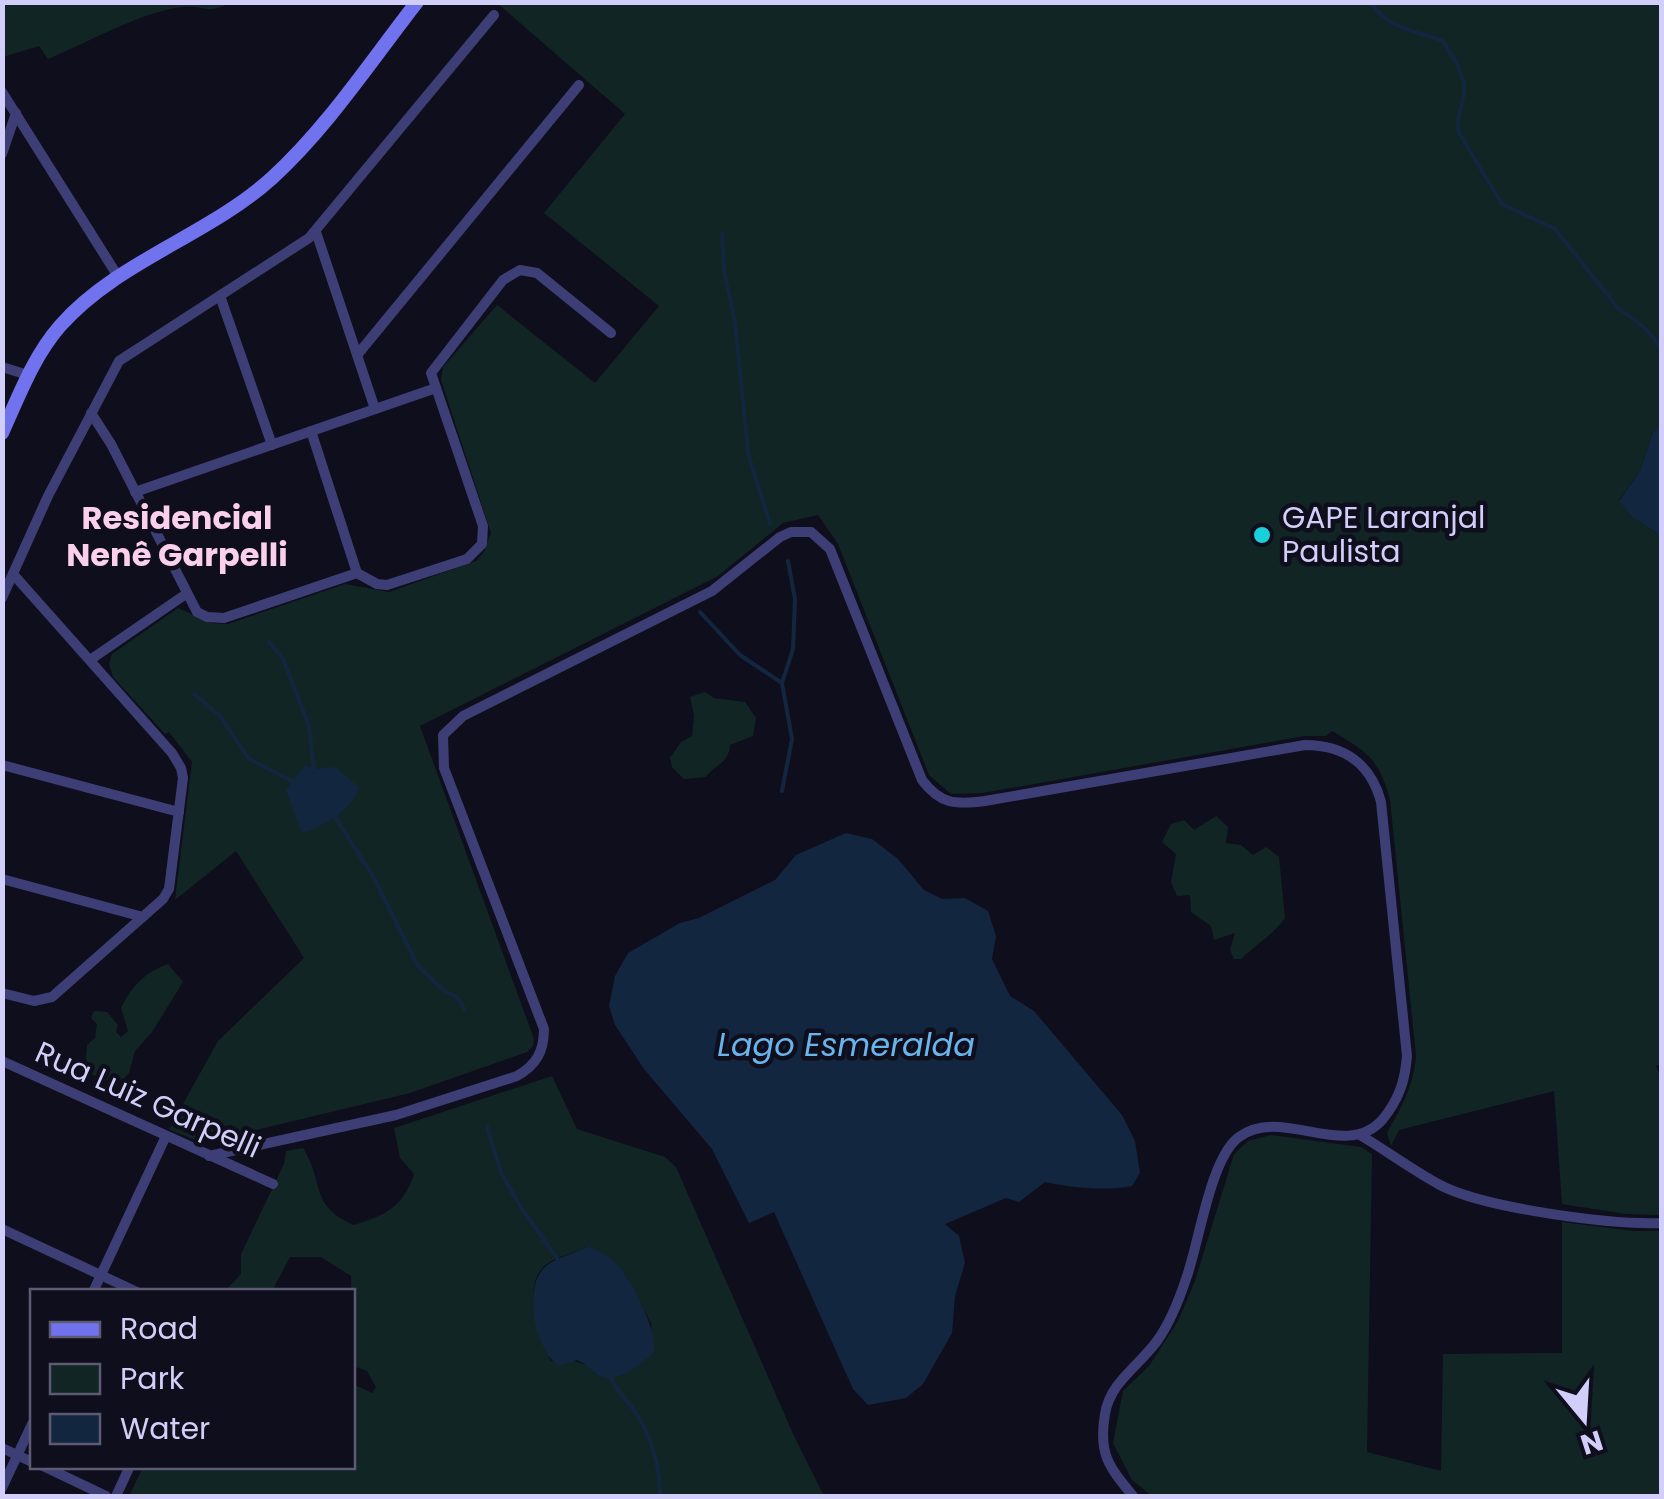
<svg xmlns="http://www.w3.org/2000/svg" width="1664" height="1499" font-family="Poppins,sans-serif">
<style>
.green{fill:#112524;fill-rule:evenodd}
.water{fill:#132640}
.lines{fill:none;stroke-linecap:round;stroke-linejoin:round}
.stream{stroke:#132640;stroke-width:4}
.street{stroke:#3e3e76;stroke-width:10}
.secondary{stroke:#7072ee;stroke-width:14}
.poi-dot{fill:#19cfda;stroke:#0f0e1c;stroke-width:4}
.labels{text-anchor:middle;stroke-width:9;stroke-linejoin:round;paint-order:stroke}
.poi-label{font-size:30px;fill:#d1cef9;stroke:#0f0e1c;text-anchor:start}
.street-label{font-size:30px;fill:#d1cef9;stroke:#0f0e1c}
.neighbourhood-label{font-size:32px;font-weight:bold;fill:#fad0ec;stroke:#0f0e1c}
.water-label{font-size:32px;font-style:italic;fill:#68b5ed;stroke:#0f0e1c}
</style>
<rect width="100%" height="100%" fill="#0f0e1c"/>
<g class="green">
<path d="M2,3l1,-1 226,1c-21,12 -24,2 -46,4 -41,4 -96,36 -135,52l-9,-13 -36,11z"/>
<path d="M497,3h1164v420l-8,9 -13,39 -21,29 14,18 28,18 1,528 -6,2 6,14 -1,135 -35,-1 -64,-10 -8,-113 -155,39 -8,16 -4,-13c15,-27 26,-46 29,-77l-26,-256c-11,-42 -23,-48 -58,-69l-6,5h-21l-322,57 -32,1 -22,-19 -91,-231 -20,-29 -35,8 -65,53 -298,150 114,313 -1,7 -6,6 -117,41 -195,47 -18,1 -28,-12 49,-88 86,-83 -68,-107 -61,49 17,-138 -23,-30 -4,2 -52,-57 -4,-13 3,-10 66,-46 33,15 17,1 117,-40 44,8 87,-31 8,-9 7,-19 -50,-153 2,-13 54,-62 98,78 64,-77 -115,-93 81,-99z"/>
<path d="M705,692l9,6 31,4 11,16 -3,18 -23,9c-1,19 -15,19 -24,32l-22,2 -12,-12 -2,-9 11,-16 11,-6 2,-20 -4,-19z"/>
<path d="M1216,816l12,11 -2,16 15,2 12,10 13,-8 13,10 6,61c-11,16 -30,27 -44,41h-7l-4,-9 5,-17 -21,7 -3,-14 -20,-14 -1,-17 -13,1 -6,-14 5,-28 -14,-12 9,-18 13,-4 10,10z"/>
<path d="M168,964l15,18 -31,50 -17,19 -6,22 -6,7h-18l-20,-8 2,-27 8,-7 2,-14 -6,-6 3,-7 13,1 11,13 -2,7 5,5 7,-6 -7,-23c11,-22 23,-35 47,-44z"/>
<path d="M552,1076l25,53 88,28 11,10 118,269 30,60h-695l14,-29 209,-1 1,-82 19,9 4,-6 -9,-16 -14,-5 -2,-90 -30,-19h-31l-18,34h-47l16,-17v-20l43,-90 2,-13 17,-3c22,35 6,58 51,77 31,-10 49,-17 60,-51l-14,-16 -6,-30zM588,1246l37,28 26,49 2,31 -33,22 -24,-2c-14,-15 -25,-14 -45,-13 -11,-25 -33,-80 -1,-99 11,-7 26,-9 38,-16z"/>
<polygon points="1271,1135 1361,1147 1372,1154 1367,1452 1441,1471 1443,1354 1562,1353 1562,1222 1633,1231 1661,1231 1661,1496 1152,1496 1132,1480 1113,1443 1123,1391 1149,1366 1178,1321 1195,1281 1234,1154 1248,1141"/>
</g>
<g class="water">
<polygon points="1661,423 1661,536 1633,518 1619,501 1640,471 1653,432"/>
<path d="M305,765l10,4 20,-2 24,20c-5,22 -37,40 -57,46l-16,-43z"/>
<path d="M846,833l26,6 26,20 26,31 18,9 23,-1 23,13 8,25 -4,23 18,37 24,15 88,104 13,26 5,32 -8,13c-30,5 -57,2 -87,-4l-26,20 -13,-4 -61,26 14,12 6,27 -10,33 -3,37 -29,51 -17,14 -38,7 -15,-16 -79,-177 -25,11 -37,-74 -68,-80 -29,-44 -6,-19 6,-30 13,-23 52,-30 19,-5 76,-38 21,-25z"/>
<path d="M588,1246c10,5 19,9 27,16 15,14 46,74 38,92 -15,11 -36,31 -55,21 -8,-5 -12,-11 -21,-15l-18,6c-24,-16 -37,-78 -14,-99 11,-10 30,-13 43,-21z"/>
</g>
<g class="lines">
<g class="stream">
<path d="M1370,2c23,30 42,27 73,39 9,16 23,33 21,52 -2,15 -9,25 -5,40l43,71 53,25 63,79 27,20 17,20"/>
<polyline points="722,234 724,271 735,322 748,453 770,524"/>
<polyline points="700,612 740,655 782,683"/>
<polyline points="269,642 283,659 309,726 314,772"/>
<polyline points="194,694 220,716 249,759 298,784"/>
<polyline points="782,791 792,739 782,683 793,649 795,599 788,561"/>
<polyline points="332,812 374,878 418,966 443,990 457,997 465,1010"/>
<polyline points="487,1126 501,1173 522,1209 559,1261"/>
<path d="M609,1374c6,16 18,26 27,39 16,25 24,54 24,83"/>
</g>
<g class="street">
<polyline points="2,92 119,278"/>
<polyline points="2,154 16,113"/>
<polyline points="316,232 375,409"/>
<polyline points="220,296 272,445"/>
<polyline points="358,354 579,85"/>
<polyline points="2,367 28,375"/>
<polyline points="91,413 111,444 197,612 207,617 224,618 357,573"/>
<polyline points="311,431 357,573 377,584 387,585 467,559 482,544 483,526 431,373 503,280 520,270 537,273 611,333"/>
<polyline points="135,492 436,388"/>
<polyline points="2,598 48,496 119,361 309,238 494,15"/>
<polyline points="90,660 186,594"/>
<polyline points="2,765 179,812"/>
<polyline points="2,879 143,917"/>
<polyline points="2,993 34,1001 52,997 163,899 169,889 183,778 181,768 172,753 13,574"/>
<polyline points="2,1061 273,1184"/>
<path d="M1360,1135c27,16 52,35 80,50 44,23 170,40 222,38"/>
<path d="M209,1156l187,-41 121,-39c19,-11 27,-24 27,-47l-100,-261 -1,-33 20,-19 249,-125 68,-54 11,-5h20l19,17 92,231c18,24 33,25 63,21l320,-56c39,0 66,19 76,57l26,254c-2,25 -8,43 -24,63 -37,43 -101,-14 -144,18 -29,21 -40,107 -53,142 -7,21 -16,44 -29,62 -18,25 -47,41 -52,73 -7,40 4,53 28,82"/>
<polyline points="2,1229 137,1292"/>
<polyline points="93,1292 166,1136"/>
<polyline points="2,1448 32,1462"/>
<polyline points="43,1466 106,1496"/>
<polyline points="2,1488 32,1424"/>
<polyline points="116,1496 130,1466"/>
</g>
<path class="secondary" d="M2,433c17,-37 31,-76 58,-107 57,-65 148,-90 212,-148 55,-50 99,-117 145,-176"/>
</g>
<circle class="poi-dot" cx="1262" cy="535" r="10"/>
<g class="labels">
<g class="poi-label">
<text x="1282" y="528">GAPE Laranjal<tspan x="1282" dy="34">Paulista</tspan></text>
</g>
<g class="street-label">
<text transform="translate(148 1100) rotate(24)" y="10">Rua Luiz Garpelli</text>
</g>
<g class="neighbourhood-label">
<text x="177" y="529">Residencial<tspan x="177" dy="37">Nenê Garpelli</tspan></text>
</g>
<g class="water-label">
<text x="846" y="1056">Lago Esmeralda</text>
</g>
</g>
<rect width="1664" height="1499" fill="none" stroke="#d1cef9" stroke-width="10"/>
<rect x="30" y="1289" width="325" height="180" fill="#0f0e1c" stroke="#5d5b74" stroke-width="2.5"/>
<rect x="50" y="1322" width="50" height="15" fill="#7072ee" stroke="#5d5b74" stroke-width="2.5"/>
<text x="120" y="1339" font-size="30" fill="#d1cef9">Road</text>
<rect x="50" y="1364" width="50" height="30" fill="#112524" stroke="#5d5b74" stroke-width="2.5"/>
<text x="120" y="1389" font-size="30" fill="#d1cef9">Park</text>
<rect x="50" y="1414" width="50" height="30" fill="#132640" stroke="#5d5b74" stroke-width="2.5"/>
<text x="120" y="1439" font-size="30" fill="#d1cef9">Water</text>
<g transform="translate(1584 1419) rotate(162)" stroke="#0f0e1c" stroke-width="8" paint-order="stroke">
<path d="M0-8L18 38L0 25L-18 38Z" fill="#d1cef9"/>
<text y="-15" font-size="28" font-weight="bold" text-anchor="middle" fill="#d1cef9">N</text>
</g>
</svg>
